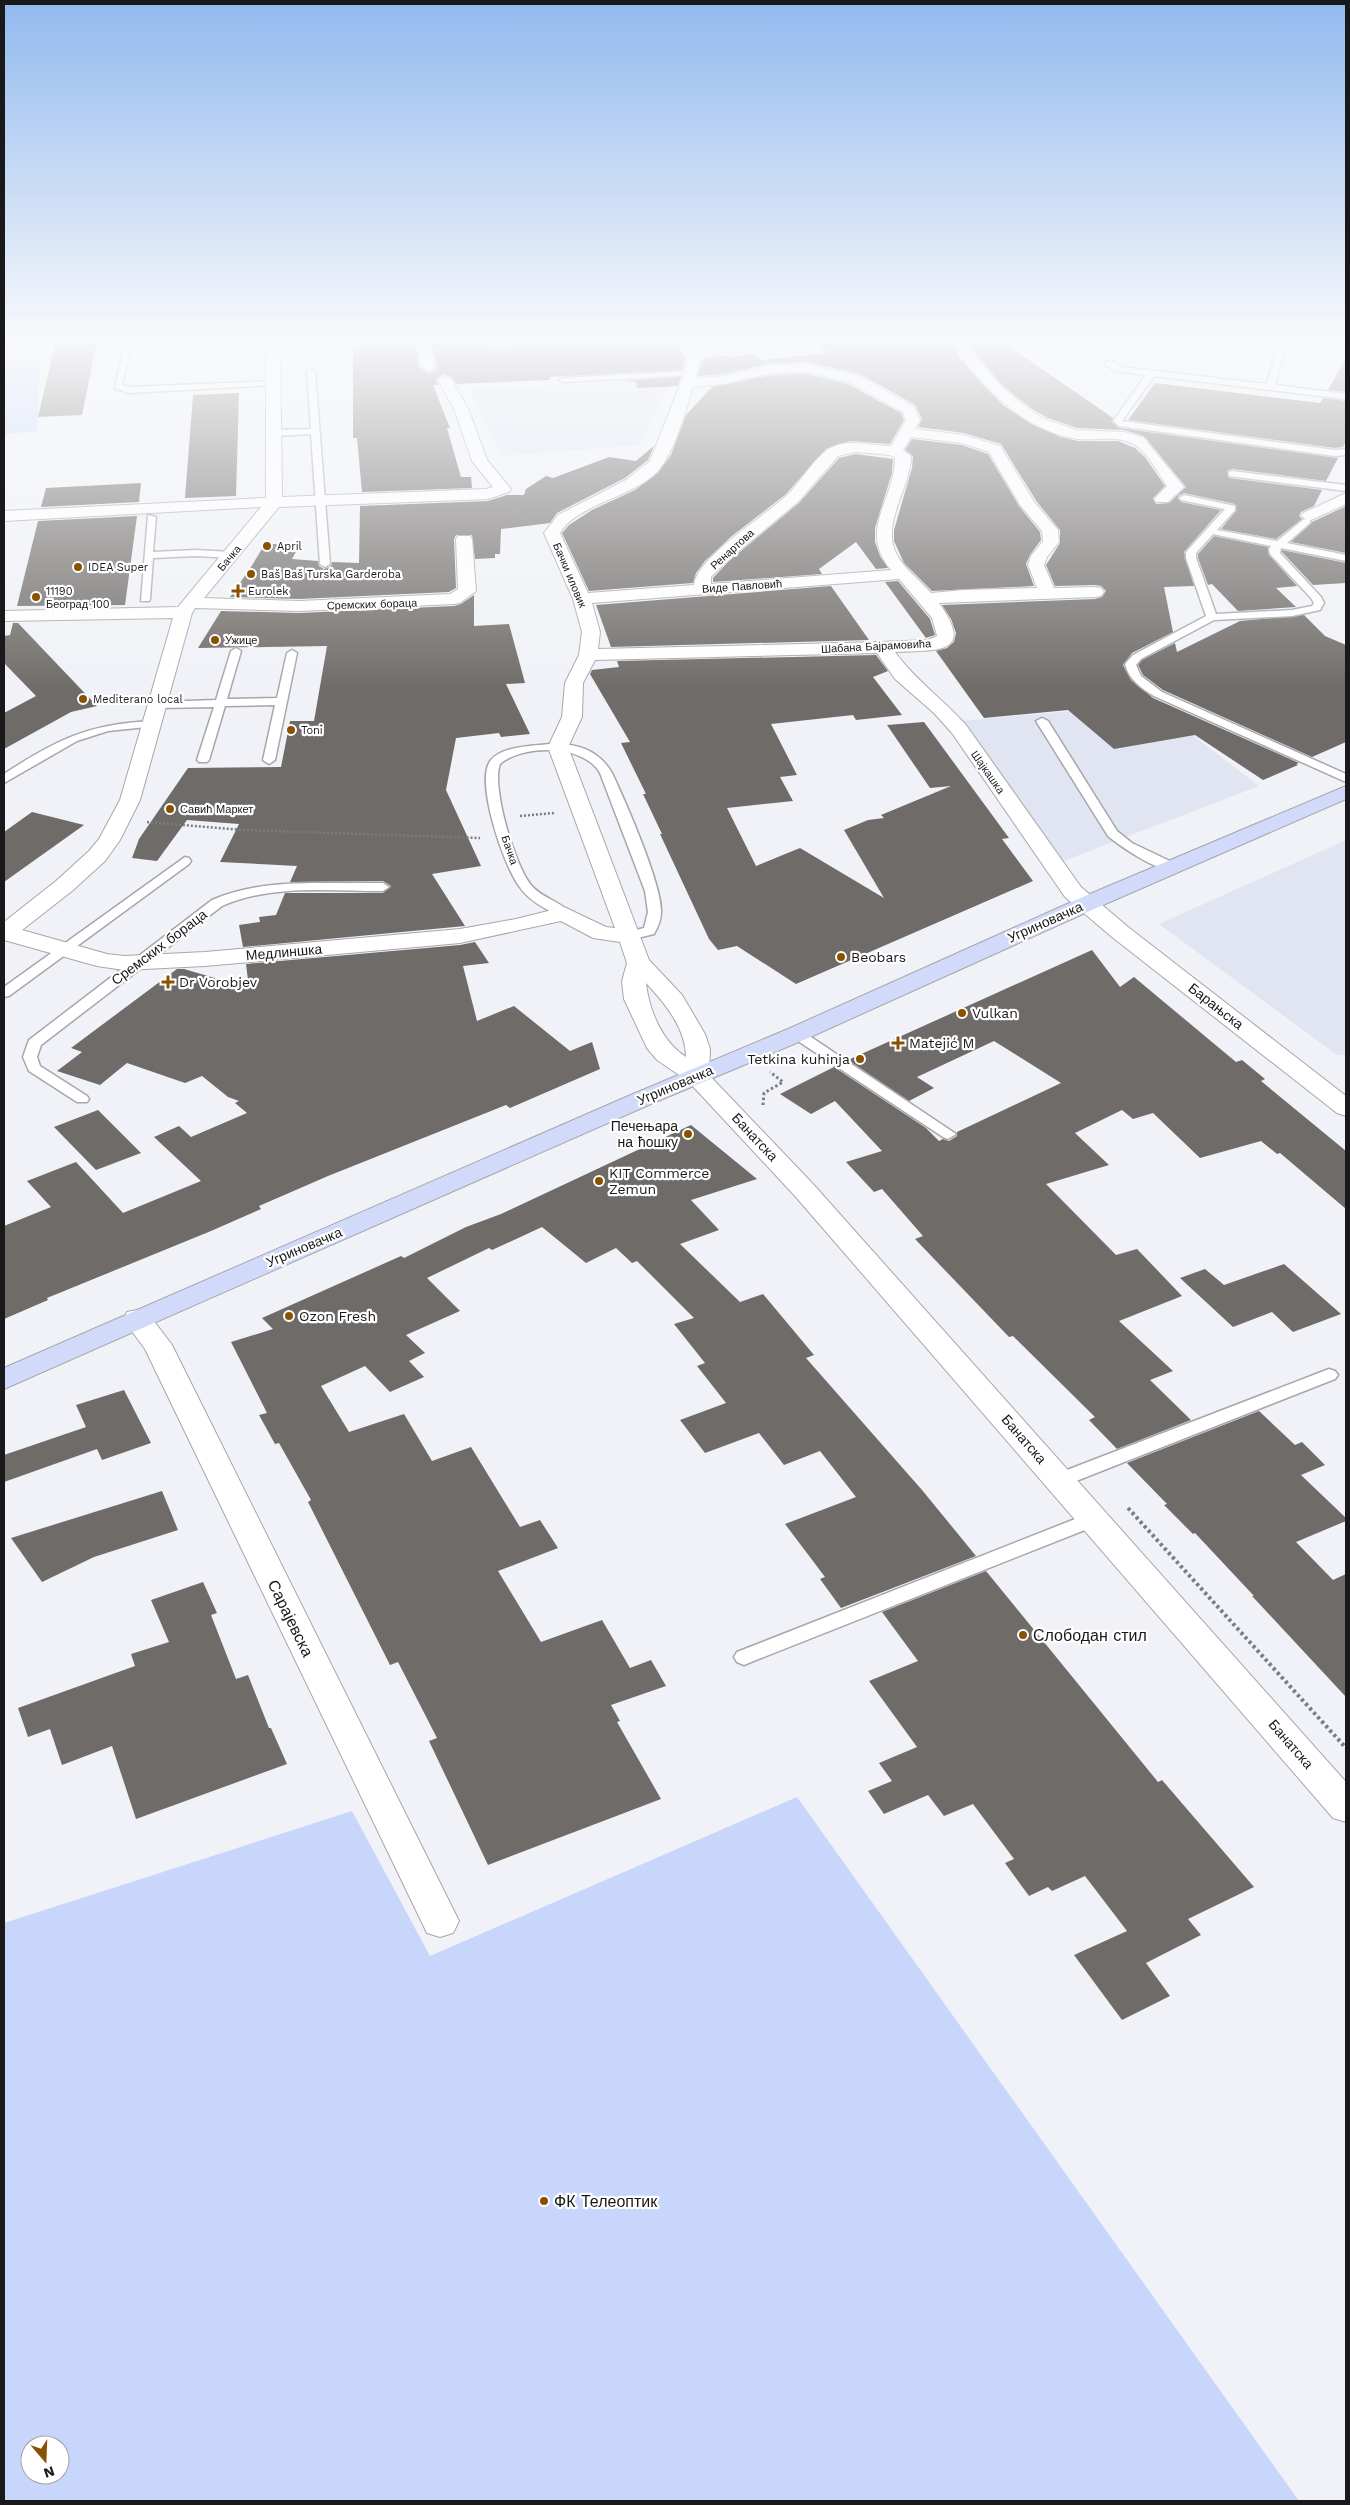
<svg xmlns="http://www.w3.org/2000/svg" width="1350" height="2505" font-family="'Work Sans',sans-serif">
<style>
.built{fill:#e1e5f2}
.green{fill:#c9d6fc;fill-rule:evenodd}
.building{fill:#6f6b68}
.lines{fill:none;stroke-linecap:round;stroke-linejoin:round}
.lane-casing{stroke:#a6a7ac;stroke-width:3}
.street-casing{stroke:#a6a7ac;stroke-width:2}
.secondary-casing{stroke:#a6a7ac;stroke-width:2}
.path-far3{stroke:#7b7c80;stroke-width:2;stroke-dasharray:1 1;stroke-linecap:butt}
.path-far2{stroke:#7b7c80;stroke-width:2.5;stroke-dasharray:2 2;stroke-linecap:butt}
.path-far1{stroke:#7b7c80;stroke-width:3;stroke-dasharray:2.5 2.5;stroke-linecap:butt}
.path{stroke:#7b7c80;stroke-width:4;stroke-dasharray:3 3;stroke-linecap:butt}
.lane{fill:#fff;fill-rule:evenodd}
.street{fill:#fff;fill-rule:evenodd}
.secondary{fill:#d2dafa;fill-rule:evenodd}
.poi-dot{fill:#895202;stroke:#fff;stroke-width:2}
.labels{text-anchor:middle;stroke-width:4.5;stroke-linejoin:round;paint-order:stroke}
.far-poi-label{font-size:11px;fill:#19191b;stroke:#fff;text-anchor:start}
.far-street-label{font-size:11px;fill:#19191b;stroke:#fff}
.street-label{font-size:14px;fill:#19191b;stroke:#fff}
.poi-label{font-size:14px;fill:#19191b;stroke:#fff;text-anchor:start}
.near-street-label{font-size:16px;fill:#19191b;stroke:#fff}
.near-poi-label{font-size:16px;fill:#19191b;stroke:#fff;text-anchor:start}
</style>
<rect width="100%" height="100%" fill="#f0f2f7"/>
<g class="built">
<polygon points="4,341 52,341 50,354 4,357"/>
<polygon points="671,379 640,445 502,456 469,390"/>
<polygon points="1152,704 1259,786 1061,862 960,721"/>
<polygon points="1346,840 1346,1055 1337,1055 1159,924"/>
</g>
<g class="green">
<polygon points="40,356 37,431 4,434 4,359"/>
<path d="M797,1797l502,704h-1295v-578l348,-112 78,145zM30,2445h30v30h-30z"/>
</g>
<g class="building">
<polygon points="56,341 97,341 82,415 38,417"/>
<polygon points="446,341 485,341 488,348 558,343 557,341 674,341 685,356 682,370 549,377 550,380 456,384 453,378 444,374 436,379 438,385 433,385 450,428 447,428 461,477 471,477 472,488 362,492 357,438 353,438 353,346 415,344 419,367 428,373 435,371 437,367 432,343 446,342"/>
<polygon points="816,341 951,341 959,357 981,383 1004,406 1031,424 1061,437 1078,441 1118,441 1135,448 1145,457 1165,486 1153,498 1156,504 1169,503 1186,487 1144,436 1124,430 1077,428 1048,418 1032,409 1003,386 970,347 969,341 1001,341 1113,418 1112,422 1119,428 1338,458 1326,481 1232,469 1227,471 1229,478 1322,490 1314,506 1301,512 1299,516 1302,519 1276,539 1221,529 1236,511 1235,504 1184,493 1178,496 1181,502 1221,510 1184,552 1194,586 1164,587 1173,632 1132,653 1123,665 1131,680 1153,698 1299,763 1296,764 1298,765 1263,780 1195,735 1114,749 1068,710 984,718 936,651 947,648 954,642 956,633 951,619 942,605 1095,599 1102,597 1106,591 1101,586 1095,585 1055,586 1046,565 1060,543 1060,530 1037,502 1001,444 964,433 918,427 922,419 915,405 860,374 806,362 772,363 724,374 698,376 702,360 718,355 728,357 753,354 761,360 827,353"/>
<polygon points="1346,358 1346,392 1328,390"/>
<polygon points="806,374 848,384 901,413 904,420 890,444 850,441 826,449 785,495 732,536 705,561 696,573 693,583 589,591 562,533 569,525 592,510 635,490 658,473 671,455 686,415 712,387 772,375"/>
<polygon points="681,377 678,386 637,388 636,382 621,381"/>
<polygon points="1155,383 1320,403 1323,398 1346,401 1346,441 1343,447 1335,448 1128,420"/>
<polygon points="239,393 236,496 185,498 193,395"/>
<polygon points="912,439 962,445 988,454 1019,506 1040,532 1041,540 1030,555 1026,564 1034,586 932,591 904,563 894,541 894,530 912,468 913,456 905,450"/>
<polygon points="654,446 648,460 625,478 557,513 550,523 501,529 500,554 495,554 495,558 475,559 472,535 456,535 454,539 456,588 449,592 299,599 230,597 251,567 265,544 300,544 292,559 318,561 319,566 324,569 331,566 332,562 359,563 360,506 488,501 507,495 524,495 526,489 546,476 553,478 609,457 636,461"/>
<polygon points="856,454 893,459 892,473 875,528 875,542 880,556 888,568 876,569 856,542 819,569 822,574 713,582 713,578 729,561 799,503 839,458"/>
<polygon points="141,483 139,502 41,507 46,488"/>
<polygon points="1346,506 1346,553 1291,542 1312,522"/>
<polygon points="137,516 125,605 17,606 38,521"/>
<polygon points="1214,536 1268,547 1269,555 1297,586 1276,588 1296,607 1238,611 1212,584 1208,585 1198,558 1198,554"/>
<polygon points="1282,550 1346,563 1346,583 1313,585 1282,552"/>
<polygon points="898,581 930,619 935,635 926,638 885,582"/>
<polygon points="831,586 869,640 611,647 596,605"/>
<polygon points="474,595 474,626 509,624 525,683 506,684 530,734 501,737 499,733 456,738 446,790 481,866 432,874 465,926 243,947 239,925 260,922 259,917 276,915 285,893 383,893 391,886 383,881 290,882 297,866 220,862 239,824 187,820 157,861 132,858 139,839 188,768 281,767 290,721 314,721 327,646 198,648 221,611 299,613 454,606 461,604"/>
<polygon points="1304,615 1325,636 1346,645 1346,742 1312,757 1163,690 1143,675 1138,665 1142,660 1175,643 1177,652 1240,621"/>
<polygon points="13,623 18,623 97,706 71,712 4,749 4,713 36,696 4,663 4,636 10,635"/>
<polygon points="876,655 888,671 873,677 902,715 856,720 853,715 771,724 797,775 780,777 793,801 727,808 756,866 800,848 884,898 844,830 868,820 884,818 881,815 951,786 930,788 887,725 924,722 1009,838 1002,839 1033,881 796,984 737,946 718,950 709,939 660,834 662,834 643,794 646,794 621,743 630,742 590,674 592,670 619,667 617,661"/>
<polygon points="32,812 84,825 4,882 4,832"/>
<polygon points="475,942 489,963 463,966 477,1021 514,1006 570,1051 592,1042 600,1069 510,1108 506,1105 328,1176 259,1206 261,1209 211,1231 47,1298 48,1300 4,1319 4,1226 51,1207 27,1181 76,1162 123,1213 201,1181 154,1137 179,1126 191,1137 247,1113 235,1103 239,1101 228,1097 202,1076 185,1083 127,1063 100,1085 57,1071 82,1052 71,1048 177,969 184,969 249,988 246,964 460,945"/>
<polygon points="1092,950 1120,987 1134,977 1236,1062 1242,1060 1265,1079 1261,1081 1346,1151 1346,1209 1280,1153 1277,1154 1261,1141 1200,1158 1153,1113 1133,1119 1122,1110 1075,1133 1109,1165 1046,1184 1116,1255 1137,1249 1182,1296 1119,1321 1173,1371 1150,1380 1191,1420 1117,1449 1089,1420 1095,1417 1013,1336 1009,1337 915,1239 923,1236 882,1189 874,1192 846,1162 882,1151 835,1101 811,1114 780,1094 834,1067 926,1128 939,1141 943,1139 949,1141 957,1136 957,1132 1061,1083 994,1041 917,1077 934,1088 909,1101 848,1060"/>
<polygon points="98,1110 141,1153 96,1170 54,1127"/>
<polygon points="691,1125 757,1179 691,1200 719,1230 680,1244 740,1302 763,1294 814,1355 806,1358 922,1490 976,1556 841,1608 820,1579 825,1577 785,1524 856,1497 820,1451 784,1465 759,1433 705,1453 680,1420 726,1403 697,1366 705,1363 674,1324 694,1318 637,1261 632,1263 616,1248 586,1263 542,1227 492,1250 489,1248 427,1278 460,1311 406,1335 425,1353 409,1361 424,1377 390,1392 365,1366 321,1386 349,1432 404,1414 432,1461 471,1447 520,1527 540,1520 558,1548 498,1571 541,1642 602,1620 630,1668 651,1660 666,1686 611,1705 620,1721 617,1722 661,1799 488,1865 429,1741 437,1738 398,1662 390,1665 308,1502 311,1500 279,1443 275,1444 259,1415 267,1413 231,1342 273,1329 262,1318 401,1256 404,1258 466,1227 501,1214"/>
<polygon points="1284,1264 1341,1314 1293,1332 1272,1312 1233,1327 1180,1278 1205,1269 1224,1285"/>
<polygon points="124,1390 151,1443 102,1460 97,1449 4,1482 4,1455 86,1427 76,1405"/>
<polygon points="1259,1411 1295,1445 1302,1442 1325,1465 1301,1475 1346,1518 1346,1521 1296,1542 1333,1580 1346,1574 1346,1697 1252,1596 1254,1596 1195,1533 1193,1534 1164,1505 1167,1504 1127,1463"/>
<polygon points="162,1491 178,1530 94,1557 42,1582 11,1538"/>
<polygon points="986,1571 1158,1782 1162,1780 1254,1887 1188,1919 1201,1935 1146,1963 1170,1996 1122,2020 1074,1955 1127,1931 1085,1876 1052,1891 1048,1887 1029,1896 1005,1863 1014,1859 973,1804 944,1816 928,1795 884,1814 868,1791 892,1781 879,1763 917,1747 869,1681 918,1661 882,1612"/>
<polygon points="203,1582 217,1613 211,1615 236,1679 248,1675 269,1728 271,1728 287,1764 136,1819 112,1746 62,1765 50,1729 28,1737 18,1708 135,1666 131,1654 169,1642 151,1600"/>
</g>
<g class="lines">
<defs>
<g id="lane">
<polygon points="148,341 173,341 169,343 131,347 122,385 129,387 274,381 278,383 274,385 128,393 115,388 125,343"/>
<polygon points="1282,343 1286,345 1275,385 1346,394 1346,399 1154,376 1122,421 1335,450 1346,449 1346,455 1335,456 1119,426 1113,421 1146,375 1115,371 1106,365 1106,361 1112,361 1120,367 1267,384 1278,345"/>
<polygon points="311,370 315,372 330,564 325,567 320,564 311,434 275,436 271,433 275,430 311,429 307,372"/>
<polygon points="694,371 694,375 691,375 563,382 559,380 563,378"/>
<polygon points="1232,471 1346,485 1346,491 1229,476 1229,472"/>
<path d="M1184,495l51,11v4l-18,20 60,11 27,-22h6v4l-23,20 59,12v6l-65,-13 -1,5 41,44 3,6 -4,7 -28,6 -78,4 -73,39 -5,6 5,11 21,16 184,82v8l-192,-86c-13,-8 -25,-16 -29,-32l8,-9 73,-39 -20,-58v-6l39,-43 -44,-9 -2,-2zM1213,534l58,12 -2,3 1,5 41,44 3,5 -2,3 -20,4 -76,4 -20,-56v-5z"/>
<polygon points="148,515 156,517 153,552 196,550 231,552 236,555 231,558 196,556 153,558 150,599 149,601 141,601"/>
<polygon points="236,648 241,651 227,699 277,698 287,653 292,650 297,653 275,760 269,764 263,760 275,705 225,706 209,760 207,762 199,762 197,760 214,707 158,708 152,705 158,702 216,700 231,651"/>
<path d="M1042,718l6,3 69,110 15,12 44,21 1,3 -1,3c-16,4 -56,-24 -68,-34l-72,-115z"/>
<path d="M152,721l6,3 -2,2 -48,5 -31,10 -73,42v-9c52,-34 84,-50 148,-53z"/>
<path d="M549,744c27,-1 49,5 63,29 13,28 50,111 49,139 0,8 -3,15 -7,22l-25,6 -7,-4 2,-3 20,-5 4,-16 -3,-21 -45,-118c-16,-29 -77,-29 -100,-9 -9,23 15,102 31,121 10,13 30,16 40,29l-2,3c-9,2 -14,-3 -21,-7 -11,-6 -22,-13 -29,-24 -15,-20 -45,-106 -28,-126 12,-14 41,-14 58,-16z"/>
<polygon points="185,857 189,858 191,861 189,864 9,996 4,997 4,987"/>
<path d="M321,883h62l6,4 -6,4c-53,0 -112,-7 -161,15l-181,139 -4,12 3,9 47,30 2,3 -2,3h-10l-48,-31 -6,-14 6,-17 183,-140c35,-15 71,-17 109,-17z"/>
<polygon points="797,1030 802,1031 956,1134 948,1139 943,1137 792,1037 790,1034"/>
<polygon points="1329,1369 1335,1371 1338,1375 1335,1379 1066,1485 1060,1487 1054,1485 1051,1480 1054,1475"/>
<polygon points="1093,1512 1100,1514 1102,1519 1100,1524 751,1662 744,1665 737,1662 734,1657 737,1652"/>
</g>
<g id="street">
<path d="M266,341h14l2,156 204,-8 7,-2 -21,-26 -17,-50 -17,-31 7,-4 7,4 17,31 18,49 24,29 -2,3 -21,7 -209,8 -75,91 95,3 151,-7 8,-5 -2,-50 2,-3h12l2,3 4,52 -16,12 -6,1 -155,7 -104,-3 -3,5 -52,187 -20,40 -15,21 -33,30 -50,39 85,24 17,2 81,-4 255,-23 56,-10 48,-12 42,20 9,1 -67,-181 14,-30 3,-34 14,-28 3,-23 -9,-33 -29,-66 14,-18 68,-35 24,-19 32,-81 8,-39h14l-8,37 28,-2 48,-11 34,-1 53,12 55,31 6,13 -5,9 49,6 36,11 35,57 23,27 1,12 -12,15 -3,8 10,23 41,-1 6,1 3,4 -3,4 -6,1 -156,6c37,52 -2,47 -44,49 20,28 48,47 71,73l115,162 47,40 218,169v20l-9,-3 -225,-176 -47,-40 -113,-164 -18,-20 -39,-34 -18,-26 -282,7 -12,23 -1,34 -14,30 81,213 33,35 23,39 5,15 -1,26 104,109 533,598v40l-13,-4 -538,-622 -107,-115 -31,-21 -10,-12 -23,-49 -2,-18 5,-18 -7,-21 -27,-4 -32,-17 -101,22 -255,23 -81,4 -27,-4 -93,-26v-18l52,-41 33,-30 10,-12 21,-39 53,-182 -169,3v-10l174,-4 83,-100 -257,14v-10l262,-13zM806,372l43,10 54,30 3,8 -15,26c-20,0 -45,-9 -64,4 -16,12 -27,33 -41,46 -21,20 -90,62 -92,89l-106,8 -28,-60c16,-28 73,-36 97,-61 18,-20 28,-60 36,-85l31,-3 48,-11zM911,437l51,6 27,9 31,53 22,26 1,10 -12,15 -3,9 9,23 -74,2 -32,3c-11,-13 -28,-25 -35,-40 -15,-30 15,-66 15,-97l-8,-6zM856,452l34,3 5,3c0,43 -38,71 -4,112l-180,14v-7l17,-17 70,-58 40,-46zM899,579l33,39 5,18 -9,4 -46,2 -284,7 2,-17 -8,-29zM646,983c19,20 40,46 40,74 -24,-15 -37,-47 -40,-74z"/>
<polygon points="416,341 430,341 435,367 433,370 428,371 421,367"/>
<path d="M953,341h14l1,7 34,39 29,24 16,9 30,10 47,2 19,5 41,50 -16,15h-12l-2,-3 13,-13c-9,-13 -21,-37 -36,-43 -16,-8 -37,-2 -53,-4 -45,-7 -78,-36 -107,-69 -7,-9 -16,-18 -18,-29z"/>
<polygon points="1346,493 1346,504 1309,521 1301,516 1303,513"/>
<polygon points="137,1310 147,1312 172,1345 459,1921 453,1933 440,1937 427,1933 145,1349 123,1319 127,1312"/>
</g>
<g id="secondary">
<polygon points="1239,341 1280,341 1346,348 1346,356 1246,345"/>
<polygon points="1346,786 1346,799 1094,909 806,1039 651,1104 4,1389 4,1368 633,1094 788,1029 1078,899"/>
</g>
</defs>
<use href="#lane" class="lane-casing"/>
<use href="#street" class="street-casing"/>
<use href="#secondary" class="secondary-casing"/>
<polyline class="path-far3" points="513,507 531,526"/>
<g class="path-far2">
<polyline points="520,816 554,813"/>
<polyline points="147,822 243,830 480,838"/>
</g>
<polyline class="path-far1" points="763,1105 764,1093 783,1082 770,1072"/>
<polyline class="path" points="1128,1508 1346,1748"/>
<use href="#lane" class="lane"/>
<use href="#street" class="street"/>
<use href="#secondary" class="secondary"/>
</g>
<linearGradient id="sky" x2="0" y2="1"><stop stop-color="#91b9ee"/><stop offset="0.49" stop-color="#f8f9fb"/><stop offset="1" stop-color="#f8f9fb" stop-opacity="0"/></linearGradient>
<rect width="1350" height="691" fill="url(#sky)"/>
<g class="poi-dot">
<circle cx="267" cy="546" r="5"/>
<circle cx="78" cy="567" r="5"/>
<circle cx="251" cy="574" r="5"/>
<path d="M235.5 583.5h5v5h5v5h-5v5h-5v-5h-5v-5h5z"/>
<circle cx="36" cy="597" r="5"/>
<circle cx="215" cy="640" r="5"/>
<circle cx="83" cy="699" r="5"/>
<circle cx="291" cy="730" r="5"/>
<circle cx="170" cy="809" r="5"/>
<circle cx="841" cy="957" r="5"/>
<path d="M165.5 974.5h5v5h5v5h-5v5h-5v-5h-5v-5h5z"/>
<circle cx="962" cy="1013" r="5"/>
<path d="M895.5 1035.5h5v5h5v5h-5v5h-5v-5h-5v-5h5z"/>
<circle cx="860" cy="1059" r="5"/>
<circle cx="688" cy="1134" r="5"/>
<circle cx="599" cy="1181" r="5"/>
<circle cx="289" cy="1316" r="5"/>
<circle cx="1023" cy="1635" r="5"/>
<circle cx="544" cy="2201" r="5"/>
</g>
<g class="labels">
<g class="far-poi-label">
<text x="277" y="550">April</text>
<text x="88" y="571">IDEA Super</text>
<text x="261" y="578">Baš Baš Turska Garderoba</text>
<text x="46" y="595">11190<tspan x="46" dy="13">Београд 100</tspan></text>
<text x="248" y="595">Eurolek</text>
<text x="225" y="644">Ужице</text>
<text x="93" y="703">Mediterano local</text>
<text x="301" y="734">Toni</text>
<text x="180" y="813">Савић Маркет</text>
</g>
<g class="far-street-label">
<text transform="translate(732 549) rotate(-42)" y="4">Ренартова</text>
<text transform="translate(229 558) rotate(-50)" y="4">Бачка</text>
<text transform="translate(570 575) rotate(67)" y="4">Бачки иловик</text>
<text transform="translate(742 586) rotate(-4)" y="4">Виде Павловић</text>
<text transform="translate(372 604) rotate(-2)" y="4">Сремских бораца</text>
<text transform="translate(876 646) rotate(-3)" y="4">Шабана Бајрамовића</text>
<text transform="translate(988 772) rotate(55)" y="4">Шајкашка</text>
<text transform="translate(510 850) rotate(71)" y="4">Бачка</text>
</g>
<g class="street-label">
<text transform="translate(1045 922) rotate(-24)" y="5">Угриновачка</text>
<text transform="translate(159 947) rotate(-37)" y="5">Сремских бораца</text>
<text transform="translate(284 952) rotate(-5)" y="5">Медлиншка</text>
<text transform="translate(1216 1006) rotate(38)" y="5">Барањска</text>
<text transform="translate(675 1085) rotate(-23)" y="5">Угриновачка</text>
<text transform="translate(755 1137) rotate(47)" y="5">Банатска</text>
<text transform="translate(304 1247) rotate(-23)" y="5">Угриновачка</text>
<text transform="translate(1024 1439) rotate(49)" y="5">Банатска</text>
<text transform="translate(1291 1744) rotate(49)" y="5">Банатска</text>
</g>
<g class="poi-label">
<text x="851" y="962">Beobars</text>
<text x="179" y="987">Dr Vorobjev</text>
<text x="972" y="1018">Vulkan</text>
<text x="909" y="1048">Matejić M</text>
<text x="850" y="1064" text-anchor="end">Tetkina kuhinja</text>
<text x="678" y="1131" text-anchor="end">Печењара<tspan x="678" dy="16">на ћошку</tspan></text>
<text x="609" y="1178">KIT Commerce<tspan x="609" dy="16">Zemun</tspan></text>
<text x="299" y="1321">Ozon Fresh</text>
</g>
<g class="near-street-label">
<text transform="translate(291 1618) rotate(64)" y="6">Сарајевска</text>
</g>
<g class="near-poi-label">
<text x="1033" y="1641">Слободан стил</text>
<text x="554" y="2207">ФК Телеоптик</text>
</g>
</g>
<rect width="1350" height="2505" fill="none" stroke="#19191b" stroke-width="10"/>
<g transform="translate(45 2460) rotate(161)"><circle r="24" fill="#ffffff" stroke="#a3a3a4"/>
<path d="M0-4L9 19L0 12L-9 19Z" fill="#895202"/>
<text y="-8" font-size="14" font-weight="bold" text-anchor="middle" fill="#19191b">N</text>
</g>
</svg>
